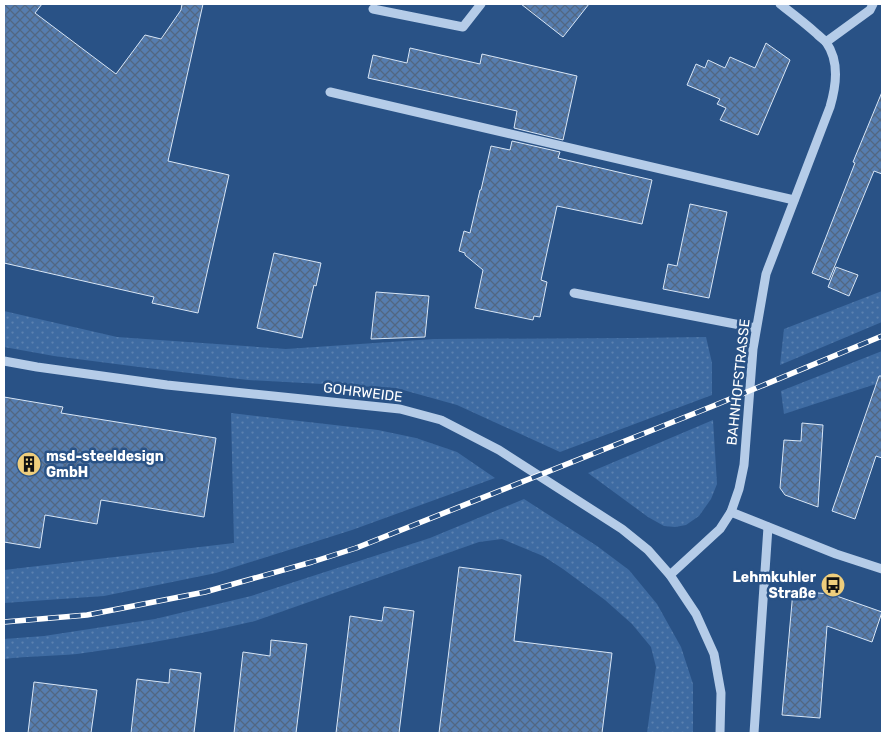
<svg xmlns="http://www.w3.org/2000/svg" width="886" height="737" font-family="Rubik,sans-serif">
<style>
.green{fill:url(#green-dots)}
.building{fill:url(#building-cross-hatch);stroke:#d8e6f6}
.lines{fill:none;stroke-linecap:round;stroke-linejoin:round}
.minor{stroke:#b5cce8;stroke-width:9}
.rail-casing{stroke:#fff;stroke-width:5.5}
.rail{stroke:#295286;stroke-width:4;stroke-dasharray:11;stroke-linecap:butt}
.labels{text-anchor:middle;stroke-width:5;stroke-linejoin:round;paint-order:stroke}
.street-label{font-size:14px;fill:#fff;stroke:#295286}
.poi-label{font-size:14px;font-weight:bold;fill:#fff;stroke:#295286;text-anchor:start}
</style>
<defs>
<pattern id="green-dots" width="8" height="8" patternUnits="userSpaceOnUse" patternTransform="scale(1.25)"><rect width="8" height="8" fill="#3e6ba2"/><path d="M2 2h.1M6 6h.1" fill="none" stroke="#5b81b0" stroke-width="1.8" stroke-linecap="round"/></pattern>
<pattern id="building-cross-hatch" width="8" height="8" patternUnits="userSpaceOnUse" patternTransform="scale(1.25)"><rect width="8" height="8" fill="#567daf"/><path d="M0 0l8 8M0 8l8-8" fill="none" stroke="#526782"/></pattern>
</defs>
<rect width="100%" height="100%" fill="#295286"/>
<g class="green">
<polygon points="882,291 882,322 780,365 784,329"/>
<polygon points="4,311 117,337 286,349 434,339 633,338 706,337 712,363 712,395 560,452 457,405 396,388 248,380 139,367 54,356 4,347"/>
<polygon points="882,351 882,382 784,414 781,391"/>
<polygon points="231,413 378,430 416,438 457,452 495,478 352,530 216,573 104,596 4,603 4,570 234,543"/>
<polygon points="713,420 717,484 711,499 699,516 686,525 675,527 664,526 648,517 588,473"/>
<path d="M524,499l73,47 32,24 28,34 24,43 12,37v49h-46l9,-66 -5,-20 -19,-23 -27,-24 -42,-31 -20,-13 -41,-17 -23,3 -224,79c-59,14 -118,25 -178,33 -24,2 -49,2 -73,5v-20l40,-3 111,-17 96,-23 179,-58z"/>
</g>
<g class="building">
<polygon points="4,4 42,4 35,13 116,74 145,35 161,39 181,10 182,4 203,4 168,161 229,175 198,313 152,303 154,297 4,263"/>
<polygon points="521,4 589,4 563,37"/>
<polygon points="766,43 790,60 758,135 720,120 726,108 717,104 720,99 687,85 696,64 705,68 708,60 725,68 730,57 755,68"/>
<polygon points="410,48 480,64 482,54 577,76 563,140 514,128 517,111 368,78 373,55 407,63"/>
<polygon points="882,92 882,174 874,171 829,280 812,273 855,163 853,162"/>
<polygon points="512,141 560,152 558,158 652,180 642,224 557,206 541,280 547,282 540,317 534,316 533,320 475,308 483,270 465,255 465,253 459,251 464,231 470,233 480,190 481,190 491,146 510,150"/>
<polygon points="690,204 727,212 709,298 663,289 668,264 677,266"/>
<polygon points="274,253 321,263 316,286 314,285 302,338 257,328"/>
<polygon points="836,267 858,275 849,296 828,287"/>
<polygon points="376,292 429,296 425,337 371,339"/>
<polygon points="879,376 882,376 882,458 876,456 855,519 832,511"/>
<polygon points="4,397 63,407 61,413 216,438 204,517 101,500 97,524 45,515 40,548 4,542"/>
<polygon points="802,423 823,425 818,507 785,495 780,488 784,440 801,441"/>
<polygon points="459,567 521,575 514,641 612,653 602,733 439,733"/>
<polygon points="793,591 831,594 882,612 872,642 827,626 820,718 782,715"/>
<polygon points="384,607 414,611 399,733 336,733 350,616 382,621"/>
<polygon points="271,640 307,644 296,733 234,733 243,652 270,656"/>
<polygon points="170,669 201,673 194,733 131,733 137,679 169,683"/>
<polygon points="34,682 97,690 91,733 28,733"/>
</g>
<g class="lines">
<g class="minor">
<polyline points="373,9 463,27 481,4"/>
<polyline points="826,42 870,10 873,4"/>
<polyline points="330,92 794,200"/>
<polyline points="574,293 756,328"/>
<polyline points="4,361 37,367 167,385 400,409 441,420 499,450 622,529 648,550 670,575 696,614 714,654 721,693 720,733"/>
<polyline points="731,512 836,554 882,569"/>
<path d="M670,575l50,-46 11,-17 8,-23 5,-24 9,-116 13,-75 64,-167c6,-21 10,-45 -4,-65 -3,-3 -6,-5 -9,-8 -12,-11 -24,-20 -37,-30"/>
<polyline points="754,733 768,527"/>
</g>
<defs>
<polyline id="rail" points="4,622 87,615 205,592 312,562 356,548 713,406 882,336"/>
</defs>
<use href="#rail" class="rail-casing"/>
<use href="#rail" class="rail"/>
</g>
<defs>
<symbol id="building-disc" viewBox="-11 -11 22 22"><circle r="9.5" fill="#efce7c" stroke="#295286"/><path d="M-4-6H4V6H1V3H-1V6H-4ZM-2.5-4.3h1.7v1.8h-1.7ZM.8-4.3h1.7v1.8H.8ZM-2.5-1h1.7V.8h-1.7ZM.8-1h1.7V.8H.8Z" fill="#111"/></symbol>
<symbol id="bus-disc" viewBox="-11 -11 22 22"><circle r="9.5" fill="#efce7c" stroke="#295286"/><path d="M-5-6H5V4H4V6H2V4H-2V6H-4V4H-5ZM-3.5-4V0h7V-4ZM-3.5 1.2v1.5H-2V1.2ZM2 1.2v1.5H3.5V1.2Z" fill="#111"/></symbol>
</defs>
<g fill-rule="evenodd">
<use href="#building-disc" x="15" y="450" width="28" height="28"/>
<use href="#bus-disc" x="819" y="571" width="28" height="28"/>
</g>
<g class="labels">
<g class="street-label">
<text transform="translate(738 382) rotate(-84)" y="5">BAHNHOFSTRASSE</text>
<text transform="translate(363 392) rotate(7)" y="5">GOHRWEIDE</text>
</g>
<g class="poi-label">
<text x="46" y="461">msd-steeldesign<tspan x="46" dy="16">GmbH</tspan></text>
<text x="816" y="582" text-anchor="end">Lehmkuhler<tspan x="816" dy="16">Straße</tspan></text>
</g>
</g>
<rect width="886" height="737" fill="none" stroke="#ffffff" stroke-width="10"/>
</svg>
